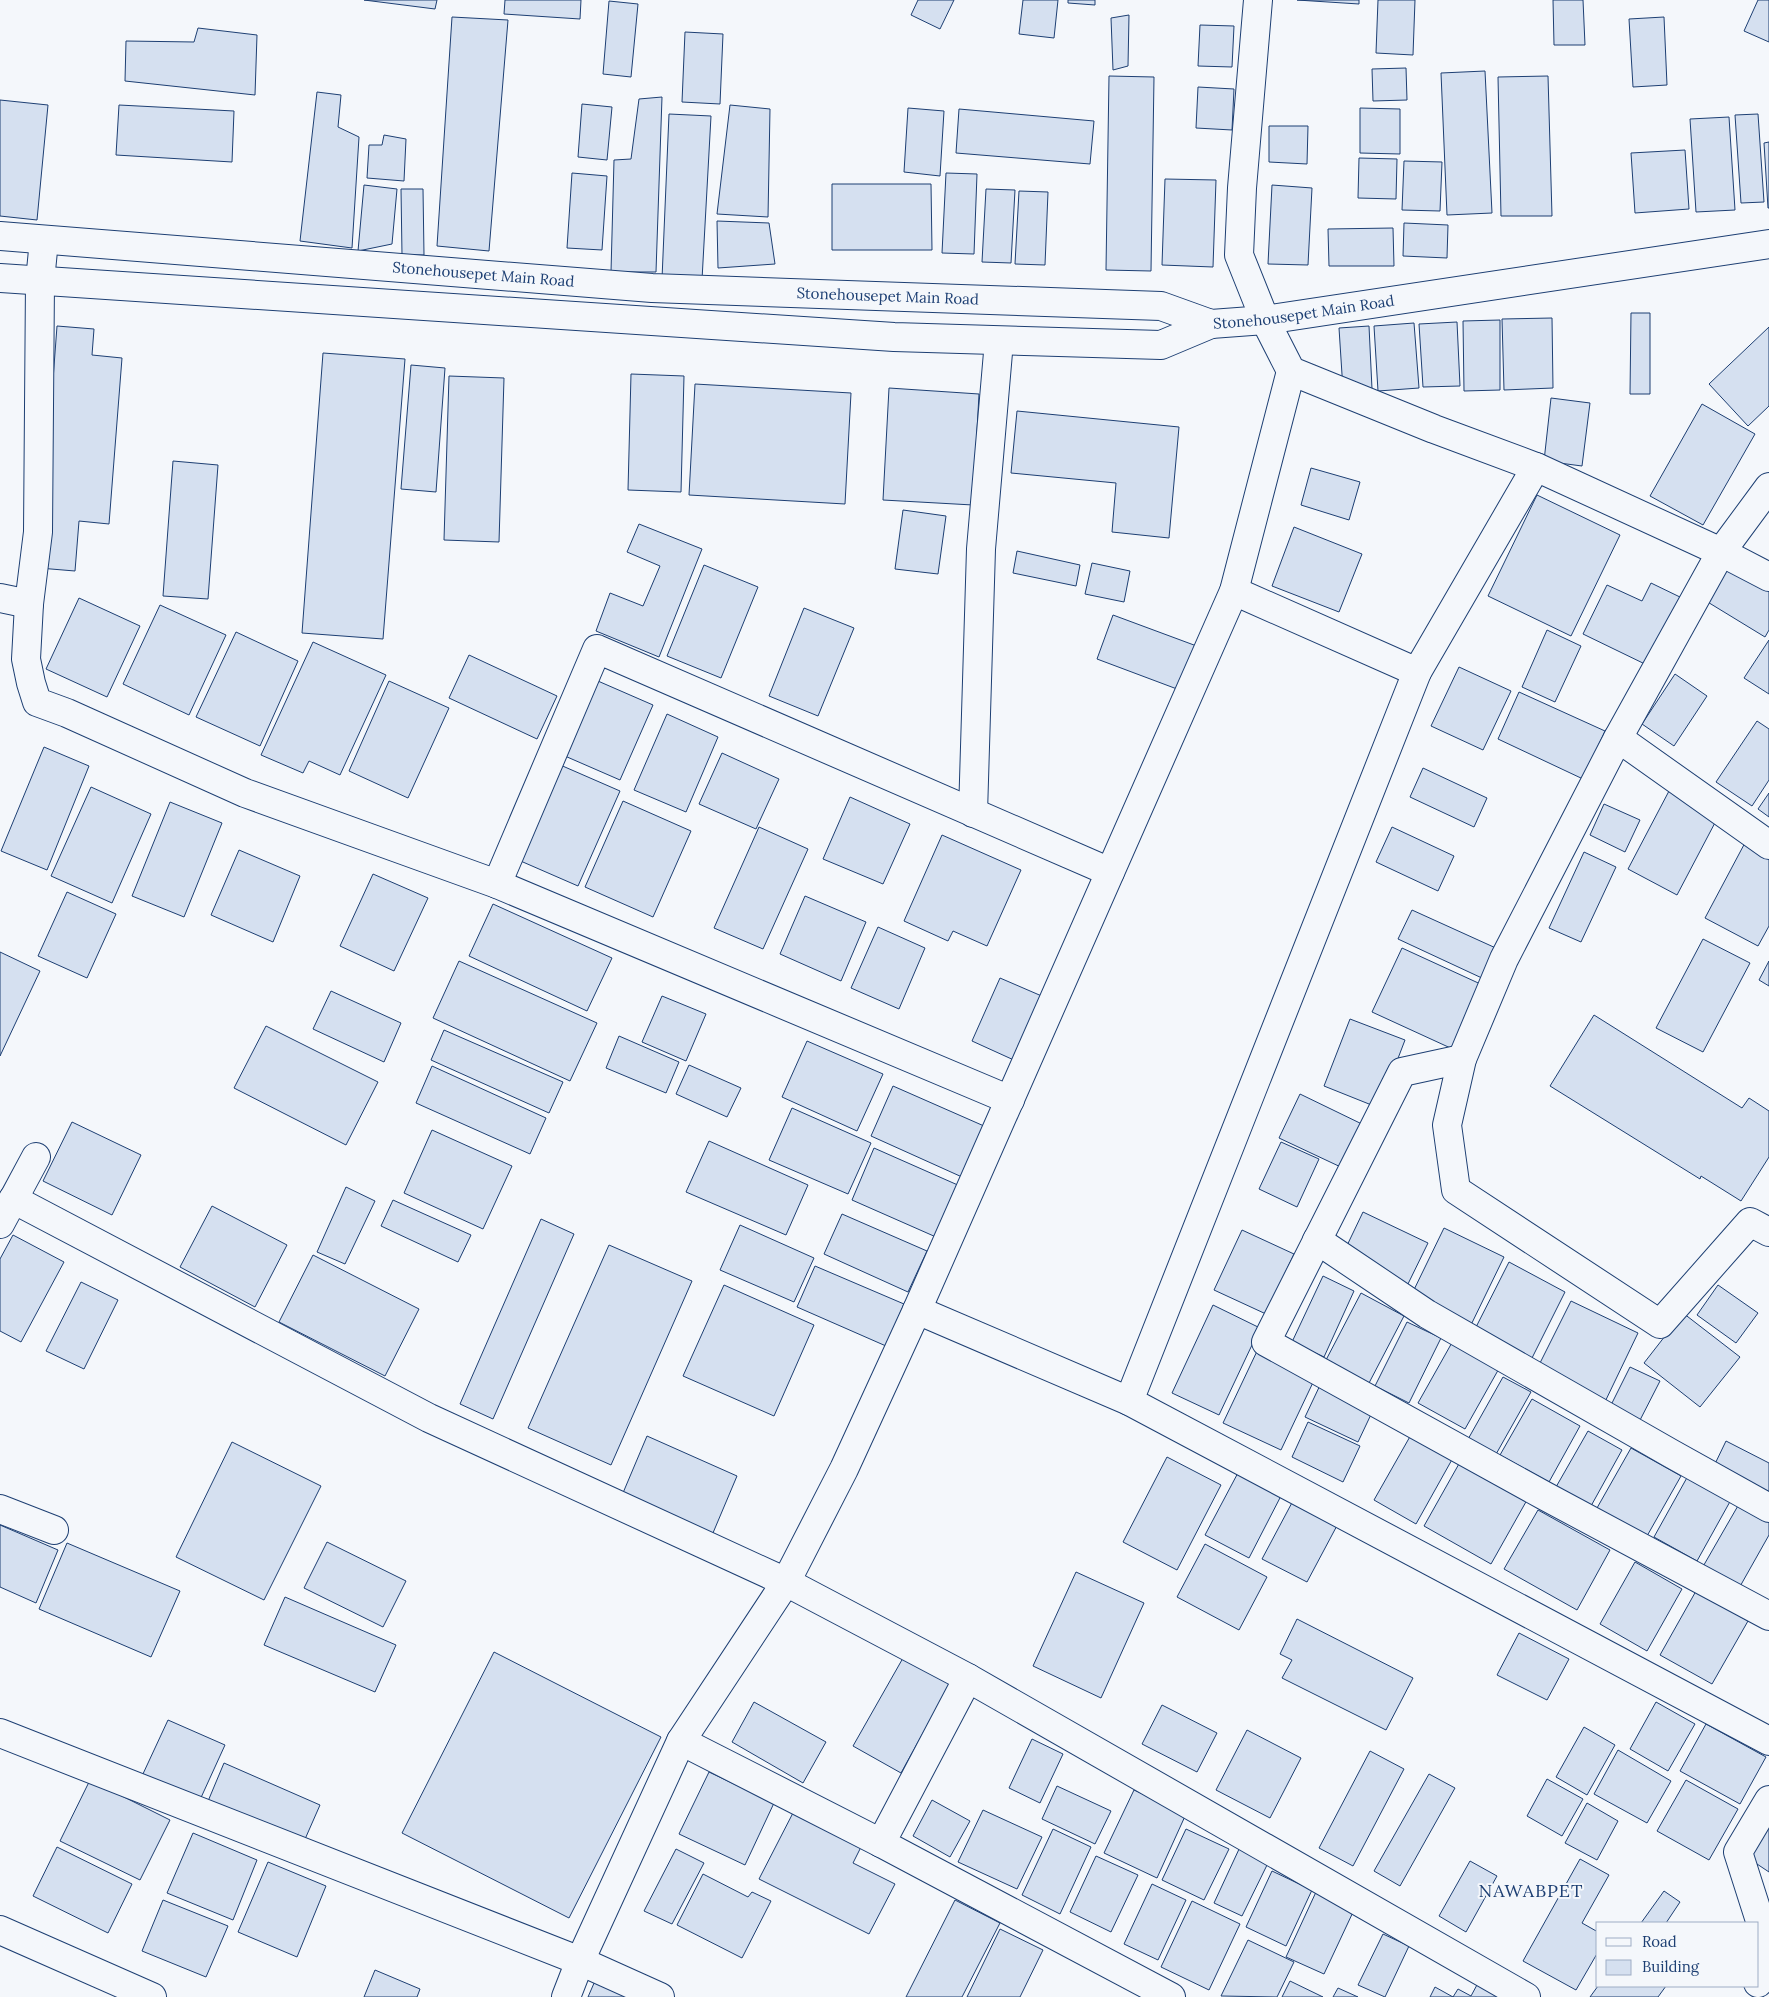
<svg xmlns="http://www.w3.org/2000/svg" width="1769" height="1997" font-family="Lora,serif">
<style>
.building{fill:#d5e0f0;stroke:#1d3f73}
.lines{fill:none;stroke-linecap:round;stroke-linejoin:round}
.minor-casing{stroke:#1d3f73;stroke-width:30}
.secondary-casing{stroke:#1d3f73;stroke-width:30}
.minor{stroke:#f4f7fb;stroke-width:28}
.secondary{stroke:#f4f7fb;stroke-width:28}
.labels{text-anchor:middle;stroke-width:4;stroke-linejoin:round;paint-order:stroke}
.street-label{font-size:15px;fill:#1d3f73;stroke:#f4f7fb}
.quarter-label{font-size:18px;letter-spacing:1px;fill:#1d3f73;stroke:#f4f7fb}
</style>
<rect width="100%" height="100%" fill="#f4f7fb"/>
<g class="building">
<polygon points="364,0 437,0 435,9"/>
<polygon points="505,0 581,0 580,19 504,14"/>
<polygon points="918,0 954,0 940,29 911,15"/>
<polygon points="1023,0 1058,0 1054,38 1019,34"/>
<polygon points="1068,0 1095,0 1095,5 1068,3"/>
<polygon points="1297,0 1359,0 1359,4"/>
<polygon points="1378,0 1415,0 1413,55 1376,53"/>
<polygon points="1553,0 1583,0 1585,45 1554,45"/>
<polygon points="1758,0 1769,0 1769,42 1744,31"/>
<polygon points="609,1 638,4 631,77 603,74"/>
<polygon points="1129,15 1128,66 1113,70 1111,18"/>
<polygon points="452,17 508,20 489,251 437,246"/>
<polygon points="1664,17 1667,85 1633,87 1629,19"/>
<polygon points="1200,25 1234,26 1232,67 1198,66"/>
<polygon points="198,28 257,35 255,95 125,81 126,41 194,42"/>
<polygon points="685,32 723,34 720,104 682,102"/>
<polygon points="1406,68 1407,100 1373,101 1372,69"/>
<polygon points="1485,71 1492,213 1447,215 1441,73"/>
<polygon points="1109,76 1154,77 1151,271 1106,270"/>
<polygon points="1548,76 1552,216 1501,216 1498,77"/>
<polygon points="1198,87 1234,89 1232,130 1196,128"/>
<polygon points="317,92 341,95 338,127 359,137 352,248 300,241"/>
<polygon points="662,97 656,272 611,272 614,160 631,159 639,99"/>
<polygon points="0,100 48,105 37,220 0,216"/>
<polygon points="582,104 612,107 607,160 578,157"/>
<polygon points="119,105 234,111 232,162 116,155"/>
<polygon points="730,105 770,109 768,217 717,214"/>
<polygon points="908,108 944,111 940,176 904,172"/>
<polygon points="1360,108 1400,109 1400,154 1360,153"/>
<polygon points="959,109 1094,121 1090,164 956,153"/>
<polygon points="669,114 711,116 702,280 662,279"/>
<polygon points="1758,114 1764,202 1741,203 1735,115"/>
<polygon points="1729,117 1735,210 1696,212 1690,119"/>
<polygon points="1269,126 1308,126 1307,164 1269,162"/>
<polygon points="384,135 406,139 404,181 367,178 369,145 382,145"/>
<polygon points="1769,142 1769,208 1768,208 1764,143"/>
<polygon points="1685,150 1689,209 1635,213 1631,153"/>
<polygon points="1359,158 1397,159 1396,199 1358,198"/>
<polygon points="1404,161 1442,162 1440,211 1402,210"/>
<polygon points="572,173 607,176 602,250 567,248"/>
<polygon points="946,173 977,174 974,254 942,253"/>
<polygon points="1165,179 1216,180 1213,267 1162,265"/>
<polygon points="832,184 931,184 932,250 832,250"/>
<polygon points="364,185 397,189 392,244 358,251"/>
<polygon points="1272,185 1312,188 1308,265 1268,264"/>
<polygon points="401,189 423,189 424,255 402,255"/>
<polygon points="986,189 1015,190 1011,263 982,262"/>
<polygon points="1019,191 1048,192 1045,265 1015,264"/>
<polygon points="717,221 769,223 775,264 718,268"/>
<polygon points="1404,223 1448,225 1447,258 1403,256"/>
<polygon points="1393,228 1394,266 1329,266 1328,229"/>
<polygon points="1631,313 1650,313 1650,394 1630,394"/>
<polygon points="1552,318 1553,388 1504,390 1502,319"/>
<polygon points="1500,320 1500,390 1464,391 1463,321"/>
<polygon points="1457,322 1460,386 1423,387 1419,324"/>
<polygon points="1414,323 1419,388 1378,391 1374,326"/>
<polygon points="57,326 94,329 92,355 122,358 109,524 79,521 75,571 39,568"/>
<polygon points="1369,326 1372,389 1343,390 1339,328"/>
<polygon points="1769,327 1769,406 1748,426 1709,384"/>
<polygon points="323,353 405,359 383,639 302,633"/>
<polygon points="411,365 445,368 436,492 401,489"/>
<polygon points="631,374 684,376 681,492 628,490"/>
<polygon points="449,376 504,378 499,542 444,540"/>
<polygon points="695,384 851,393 845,504 689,495"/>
<polygon points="889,388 979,394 973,505 883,500"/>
<polygon points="1551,398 1590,403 1582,466 1544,461"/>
<polygon points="1702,404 1755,434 1703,525 1650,496"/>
<polygon points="1017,411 1179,427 1169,538 1112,532 1116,483 1011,473"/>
<polygon points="173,461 218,465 208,599 163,596"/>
<polygon points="1311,468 1360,482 1349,520 1301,505"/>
<polygon points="1537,495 1620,535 1571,636 1488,596"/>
<polygon points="903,510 946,516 938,574 895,569"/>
<polygon points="639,524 702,549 659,657 596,631 610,593 643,606 660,566 627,552"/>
<polygon points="1294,527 1362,554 1339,612 1272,586"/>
<polygon points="1017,551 1080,565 1076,586 1013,573"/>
<polygon points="1731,559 1769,581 1769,630 1765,637 1706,601"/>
<polygon points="1092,563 1130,571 1124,602 1085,594"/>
<polygon points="704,565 758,587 721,678 667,656"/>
<polygon points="1651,583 1682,598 1649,666 1583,634 1607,585 1642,601"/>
<polygon points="79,598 140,626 107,697 46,669"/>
<polygon points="160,605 226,635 189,715 123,684"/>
<polygon points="804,608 854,628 818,716 769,696"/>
<polygon points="1113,615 1202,648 1185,692 1097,659"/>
<polygon points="1547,630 1581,646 1555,702 1522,687"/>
<polygon points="236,632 298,661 260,746 196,717"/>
<polygon points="1769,640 1769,694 1744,678"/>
<polygon points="313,642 386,675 340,775 309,761 303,773 261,755"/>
<polygon points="469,655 557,696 537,739 449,698"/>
<polygon points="1459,667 1511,691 1483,750 1431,726"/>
<polygon points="1675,674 1707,696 1674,746 1642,724"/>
<polygon points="591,678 653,705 620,780 558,753"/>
<polygon points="389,681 449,708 408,798 349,771"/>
<polygon points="1519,692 1605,731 1583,779 1498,739"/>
<polygon points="667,714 718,737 686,812 634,790"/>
<polygon points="1757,721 1769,729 1769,780 1752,806 1716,782"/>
<polygon points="44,747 89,766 47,870 1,851"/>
<polygon points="722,753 779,779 756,829 699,804"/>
<polygon points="558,764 620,791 578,886 516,859"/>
<polygon points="1423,768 1487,798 1474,827 1410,797"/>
<polygon points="91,787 151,814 112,903 51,876"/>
<polygon points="1669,791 1718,817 1677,895 1628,869"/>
<polygon points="1769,793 1769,817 1758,809"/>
<polygon points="850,797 910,824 883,884 823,859"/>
<polygon points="623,801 691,831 653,917 585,887"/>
<polygon points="170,802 222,823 184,917 132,896"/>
<polygon points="1604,804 1640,820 1625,852 1590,835"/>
<polygon points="759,827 808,849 763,949 714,928"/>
<polygon points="1392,827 1454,856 1438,891 1376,862"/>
<polygon points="942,835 1021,870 987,946 953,931 948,941 904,921"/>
<polygon points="1747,839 1769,851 1769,926 1758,946 1705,918"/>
<polygon points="239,850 300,876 273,942 211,915"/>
<polygon points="1584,852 1616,867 1581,942 1549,928"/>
<polygon points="373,874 428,898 394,971 340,946"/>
<polygon points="67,892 116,914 87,978 38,956"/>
<polygon points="805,896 866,922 841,981 780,954"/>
<polygon points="493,904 612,958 587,1011 469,956"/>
<polygon points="1412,910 1498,949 1484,979 1398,939"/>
<polygon points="878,927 925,948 899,1009 851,988"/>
<polygon points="1703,939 1750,963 1703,1052 1656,1028"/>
<polygon points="1402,948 1487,987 1457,1051 1372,1012"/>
<polygon points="0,952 40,971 0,1056"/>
<polygon points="459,961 597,1023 570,1081 433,1018"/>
<polygon points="1769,961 1769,986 1759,980"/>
<polygon points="1000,978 1044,997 1016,1061 972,1041"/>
<polygon points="331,991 401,1023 384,1062 313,1029"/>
<polygon points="662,996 706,1014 686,1061 642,1042"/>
<polygon points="1594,1015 1742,1108 1749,1098 1769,1111 1769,1157 1741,1201 1701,1176 1700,1179 1550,1086"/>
<polygon points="1350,1019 1405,1040 1379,1108 1324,1086"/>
<polygon points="266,1026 378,1082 346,1145 234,1088"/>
<polygon points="444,1030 563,1082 549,1113 431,1060"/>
<polygon points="619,1036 679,1062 666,1093 606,1068"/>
<polygon points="807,1041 883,1074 857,1131 782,1097"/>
<polygon points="689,1065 741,1088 727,1117 676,1094"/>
<polygon points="432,1066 546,1118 530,1154 416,1103"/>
<polygon points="893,1086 984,1126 962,1177 871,1136"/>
<polygon points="1300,1094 1366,1126 1345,1169 1279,1138"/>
<polygon points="792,1108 871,1143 848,1194 769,1160"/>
<polygon points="72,1122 141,1155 112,1215 43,1181"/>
<polygon points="432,1130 512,1166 483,1229 404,1193"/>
<polygon points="709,1141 808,1185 786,1235 686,1192"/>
<polygon points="1281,1142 1319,1159 1297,1207 1259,1189"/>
<polygon points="874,1148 960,1186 936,1237 852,1200"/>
<polygon points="346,1187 375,1201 345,1264 317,1252"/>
<polygon points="393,1200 471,1235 458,1262 381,1226"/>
<polygon points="212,1206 287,1245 255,1307 180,1267"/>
<polygon points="1363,1212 1428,1243 1406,1288 1342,1256"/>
<polygon points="842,1214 927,1251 908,1292 824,1254"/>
<polygon points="541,1219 574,1234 493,1419 460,1404"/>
<polygon points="740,1225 814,1258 794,1302 720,1270"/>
<polygon points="1444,1228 1504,1257 1469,1329 1409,1300"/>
<polygon points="1242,1230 1294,1254 1266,1314 1214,1290"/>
<polygon points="13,1235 64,1262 21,1342 0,1331 0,1259"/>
<polygon points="609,1245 692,1281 611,1465 528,1428"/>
<polygon points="313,1255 419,1309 385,1376 279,1322"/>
<polygon points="1509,1262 1565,1292 1528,1366 1471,1337"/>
<polygon points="815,1266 904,1304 886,1346 797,1307"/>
<polygon points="1323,1276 1354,1291 1324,1357 1292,1342"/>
<polygon points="81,1282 118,1300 84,1369 46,1351"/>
<polygon points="724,1285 814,1325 774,1416 683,1376"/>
<polygon points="1718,1285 1758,1313 1736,1343 1697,1315"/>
<polygon points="1361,1293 1404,1316 1369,1383 1326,1360"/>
<polygon points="1571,1301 1638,1333 1603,1406 1535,1373"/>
<polygon points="1213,1305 1260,1328 1219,1415 1172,1393"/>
<polygon points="1683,1313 1740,1357 1700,1407 1644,1363"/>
<polygon points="1407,1322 1441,1338 1409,1403 1375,1386"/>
<polygon points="1454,1339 1501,1365 1465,1429 1418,1403"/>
<polygon points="1259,1347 1317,1374 1281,1450 1223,1423"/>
<polygon points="1630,1367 1660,1381 1637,1426 1608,1411"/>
<polygon points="1503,1377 1531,1392 1495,1456 1467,1441"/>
<polygon points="1322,1381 1375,1406 1358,1442 1305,1417"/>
<polygon points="1532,1399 1580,1426 1549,1482 1500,1455"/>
<polygon points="1308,1422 1360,1446 1343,1482 1292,1457"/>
<polygon points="1588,1431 1622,1450 1591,1506 1556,1487"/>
<polygon points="1412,1433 1454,1456 1416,1524 1374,1500"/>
<polygon points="647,1436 737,1476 710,1540 620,1500"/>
<polygon points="1726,1441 1769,1463 1769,1494 1713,1468"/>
<polygon points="232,1442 321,1486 264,1600 176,1557"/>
<polygon points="1631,1448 1681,1476 1647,1536 1597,1508"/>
<polygon points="1167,1457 1221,1485 1177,1570 1123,1542"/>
<polygon points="1460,1462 1527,1500 1491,1564 1424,1526"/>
<polygon points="1240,1469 1283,1492 1249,1558 1205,1535"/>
<polygon points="1689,1474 1732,1498 1697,1561 1654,1537"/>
<polygon points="1295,1497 1340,1520 1307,1582 1262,1559"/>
<polygon points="1739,1504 1769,1520 1769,1535 1738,1590 1701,1570"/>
<polygon points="1538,1510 1610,1550 1577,1610 1504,1569"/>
<polygon points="0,1525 58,1550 36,1603 0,1587"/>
<polygon points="327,1542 406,1581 383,1627 304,1588"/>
<polygon points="67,1543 180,1591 151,1657 39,1609"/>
<polygon points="1205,1544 1267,1577 1239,1630 1177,1597"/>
<polygon points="1635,1562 1682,1589 1647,1651 1600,1624"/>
<polygon points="1076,1572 1144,1603 1101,1698 1033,1666"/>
<polygon points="1696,1591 1748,1621 1712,1684 1660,1655"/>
<polygon points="285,1597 396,1645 375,1692 264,1645"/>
<polygon points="1297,1619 1413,1678 1386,1730 1282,1678 1292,1660 1280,1654"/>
<polygon points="1519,1633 1569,1659 1547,1700 1497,1675"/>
<polygon points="494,1652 661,1737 569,1918 402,1833"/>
<polygon points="903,1658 950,1684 901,1773 853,1746"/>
<polygon points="754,1702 826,1742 803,1783 732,1742"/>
<polygon points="1656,1702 1695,1724 1668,1771 1630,1749"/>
<polygon points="1162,1705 1217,1733 1197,1772 1142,1744"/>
<polygon points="168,1720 225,1745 199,1802 142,1776"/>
<polygon points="1706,1724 1766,1757 1740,1804 1680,1771"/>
<polygon points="1584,1727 1615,1745 1587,1795 1556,1777"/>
<polygon points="1247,1730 1301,1758 1270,1818 1216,1790"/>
<polygon points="1032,1739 1063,1754 1040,1803 1009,1788"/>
<polygon points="1618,1750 1671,1781 1647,1823 1594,1794"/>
<polygon points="1370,1751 1404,1769 1353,1866 1319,1848"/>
<polygon points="224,1763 320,1805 302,1846 206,1806"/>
<polygon points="709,1772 774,1803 745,1865 679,1834"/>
<polygon points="1429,1774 1455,1788 1400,1886 1374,1871"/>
<polygon points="1547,1779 1583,1799 1562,1836 1527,1816"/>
<polygon points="90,1780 170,1820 140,1880 60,1841"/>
<polygon points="1686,1780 1738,1809 1709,1860 1657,1831"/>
<polygon points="1057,1786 1111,1811 1095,1844 1042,1819"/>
<polygon points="1134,1790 1186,1814 1157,1878 1104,1853"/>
<polygon points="932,1800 970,1821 950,1857 913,1836"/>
<polygon points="1587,1803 1618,1821 1597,1860 1565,1843"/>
<polygon points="795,1809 863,1843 853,1863 895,1884 869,1934 759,1879"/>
<polygon points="983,1810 1042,1837 1017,1889 958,1862"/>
<polygon points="1769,1827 1769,1872 1748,1858"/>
<polygon points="1053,1829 1091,1847 1060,1914 1022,1895"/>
<polygon points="1186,1829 1229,1849 1204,1900 1162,1880"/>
<polygon points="193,1833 257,1860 233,1920 167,1893"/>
<polygon points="57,1847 132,1884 108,1933 33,1896"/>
<polygon points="1240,1847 1269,1861 1242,1916 1214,1903"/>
<polygon points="676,1849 704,1863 672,1924 644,1911"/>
<polygon points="1096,1856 1138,1875 1111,1932 1070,1912"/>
<polygon points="1580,1859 1609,1875 1582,1923 1598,1932 1598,1952 1576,1990 1523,1961"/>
<polygon points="1470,1861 1497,1876 1466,1932 1439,1916"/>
<polygon points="268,1862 326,1886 297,1957 238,1932"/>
<polygon points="1272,1871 1312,1890 1286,1946 1246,1927"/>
<polygon points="703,1874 748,1897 752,1892 771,1901 742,1958 677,1925"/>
<polygon points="1152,1884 1186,1900 1158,1960 1124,1944"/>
<polygon points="1664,1891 1680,1902 1666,1923 1641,1923"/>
<polygon points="1316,1892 1354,1910 1324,1974 1286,1957"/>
<polygon points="163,1900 228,1926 206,1977 142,1951"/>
<polygon points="955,1900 1000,1923 962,1997 906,1997"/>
<polygon points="1192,1901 1240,1924 1209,1990 1161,1967"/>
<polygon points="1000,1929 1043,1950 1020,1997 967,1997"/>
<polygon points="1383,1934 1409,1946 1385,1997 1358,1985"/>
<polygon points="1248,1940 1294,1962 1277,1997 1221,1996"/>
<polygon points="375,1970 420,1989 417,1997 364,1997"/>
<polygon points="598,1974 652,1997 588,1997"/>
<polygon points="1290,1981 1323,1997 1282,1997"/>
<polygon points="1478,1983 1504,1997 1430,1997 1435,1987 1453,1997 1458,1989 1471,1996"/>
<polygon points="1598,1986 1666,1986 1658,1997 1590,1997"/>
<polygon points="1338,1988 1358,1997 1333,1997"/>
</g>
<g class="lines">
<defs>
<g id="minor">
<polyline points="1258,0 1242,188 1239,255 1265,320 1291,371 1434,429 1536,467 1721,552 1769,577"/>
<polyline points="44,240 40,281 38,532 29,604 26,659 31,683 37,702 67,713 245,793 497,884 1010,1100"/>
<polyline points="1769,487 1721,552 1618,738 1504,959 1462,1059 1447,1125 1456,1190 1660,1324 1750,1222 1769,1232"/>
<polyline points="1234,591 1417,672 1536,467"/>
<polyline points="0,598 29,604"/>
<polyline points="1417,672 1129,1401 1769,1741"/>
<polyline points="1618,738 1769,845"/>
<polyline points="973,813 981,549 999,341"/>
<polyline points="497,884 597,649 1110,872"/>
<polyline points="1462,1059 1402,1072 1266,1342 1545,1496 1769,1616"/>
<polyline points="13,1199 429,1418 786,1582 968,1678 1526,1997"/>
<polyline points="0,1224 36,1157"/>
<polyline points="1317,1240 1427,1314 1672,1454 1769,1508"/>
<polyline points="917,1310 1129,1401"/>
<polyline points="0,1509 54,1530"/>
<polyline points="968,1678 881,1843 1171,1997"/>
<polyline points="0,1733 580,1961 660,1997"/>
<polyline points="681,1741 881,1843"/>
<polyline points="1769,1800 1738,1852 1769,1949"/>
<polyline points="0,1930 152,1997"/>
<polyline points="1758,1983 1769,1961"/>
<polyline points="566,1997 580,1961 681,1741 786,1582 844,1469 917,1310 1234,591 1291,371"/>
</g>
<g id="secondary">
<path id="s1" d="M0,236l652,52 509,18 50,18 54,-4 504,-76"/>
<polyline points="0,278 894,337 1161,345 1211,324"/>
</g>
</defs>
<use href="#minor" class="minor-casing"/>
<use href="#secondary" class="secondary-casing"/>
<use href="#minor" class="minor"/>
<use href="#secondary" class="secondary"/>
</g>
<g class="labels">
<g class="street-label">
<text dy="5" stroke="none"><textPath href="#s1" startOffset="485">Stonehousepet Main Road</textPath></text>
<text dy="5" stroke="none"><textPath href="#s1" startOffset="890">Stonehousepet Main Road</textPath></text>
<text dy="5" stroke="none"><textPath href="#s1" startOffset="1310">Stonehousepet Main Road</textPath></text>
</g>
<g class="quarter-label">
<text x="1531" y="1897">NAWABPET</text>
</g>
</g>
<rect x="1596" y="1922" width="162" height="65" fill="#f4f7fb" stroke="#9eadc5"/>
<rect x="1606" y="1938" width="25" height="8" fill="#f4f7fb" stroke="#9eadc5"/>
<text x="1642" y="1947" font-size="15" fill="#1d3f73">Road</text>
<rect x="1606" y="1960" width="25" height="15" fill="#d5e0f0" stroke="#9eadc5"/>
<text x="1642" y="1972" font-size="15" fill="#1d3f73">Building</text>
</svg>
